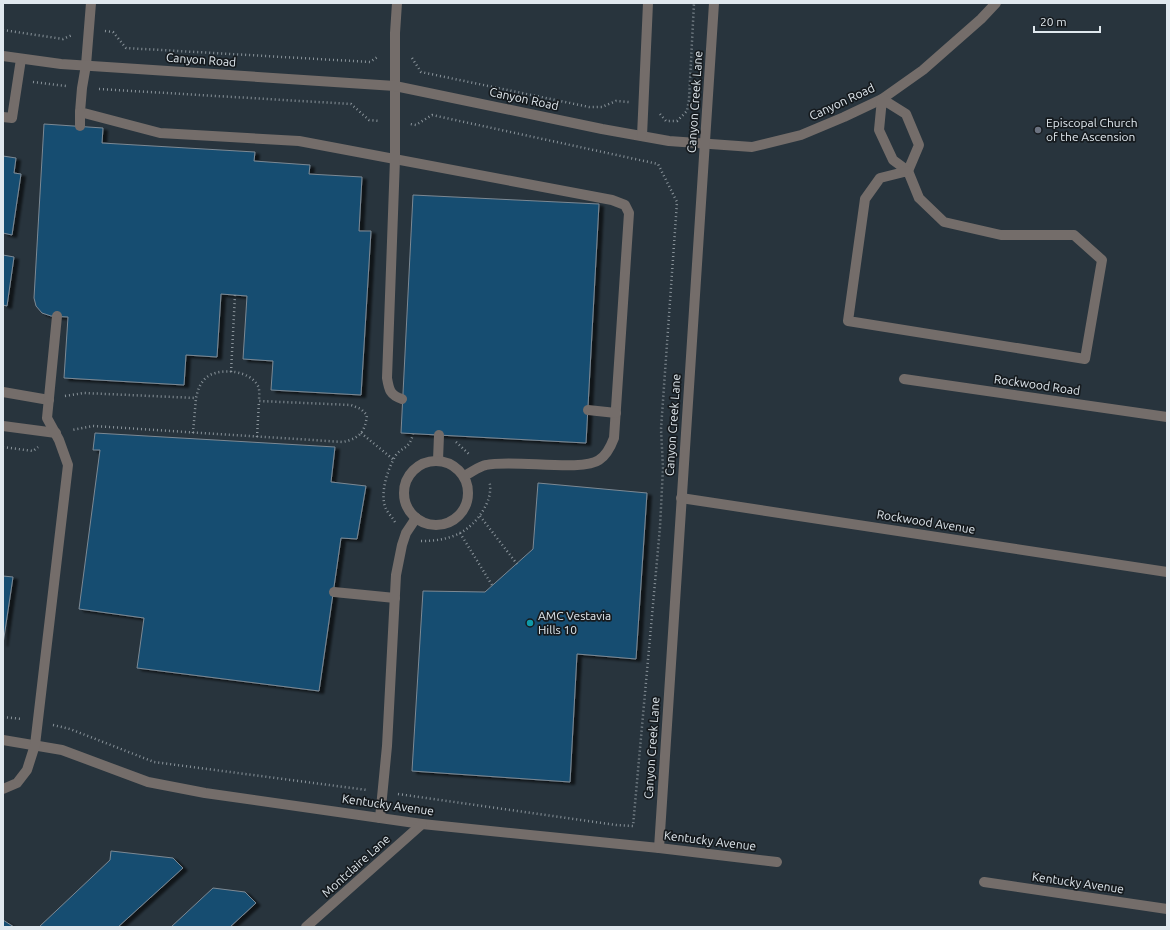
<svg xmlns="http://www.w3.org/2000/svg" width="1170" height="930" font-family="Ubuntu,sans-serif">
<style>
.building{fill:#174d71;stroke:#7c8994;filter:url(#shadow)}
.lines{fill:none;stroke-linecap:round;stroke-linejoin:round}
.path{stroke:#89939a;stroke-width:2.5;stroke-dasharray:1 3;stroke-linecap:butt}
.minor{stroke:#746d6a;stroke-width:10}
.worship-dot{fill:#6b7280;stroke:#161b1f;stroke-width:1.5}
.culture-dot{fill:#0f9aa8;stroke:#161b1f;stroke-width:1.5}
.labels{text-anchor:middle;stroke-width:3.5;stroke-linejoin:round;paint-order:stroke}
.street-label{font-size:12px;fill:#e0e8ee;stroke:#161b1f}
.poi-label{font-size:12px;fill:#e0e8ee;stroke:#161b1f;text-anchor:start}
</style>
<defs>
<filter id="shadow"><feDropShadow dx="4.5" dy="2.5" stdDeviation="1" flood-color="#0009"/></filter>
</defs>
<rect width="100%" height="100%" fill="#28343d"/>
<g class="building">
<polygon points="44,124 103,128 102,143 255,152 254,161 310,165 309,174 362,177 359,231 371,231 361,395 271,390 273,361 243,359 247,296 221,294 217,357 186,355 184,385 64,378 68,317 51,316 42,313 36,306 34,298"/>
<polygon points="3,156 16,158 14,173 21,174 12,235 3,233"/>
<polygon points="413,195 599,204 586,443 401,433"/>
<polygon points="3,255 14,257 7,306 3,305"/>
<polygon points="95,433 335,447 331,482 366,486 357,539 341,538 319,691 137,668 144,618 79,609 100,450 93,450"/>
<polygon points="538,483 647,493 636,659 577,654 570,782 412,771 423,591 485,592 533,549"/>
<polygon points="3,576 13,577 3,644"/>
<polygon points="111,851 173,858 183,868 118,927 39,927 110,860"/>
<polygon points="213,888 245,892 256,903 230,927 171,927"/>
<polygon points="3,920 14,927 3,927"/>
</g>
<g class="lines">
<g class="path">
<polyline points="3,30 63,39 72,35"/>
<polyline points="105,31 113,32 126,48 370,62 379,56"/>
<polyline points="412,58 421,72 589,107 602,107 616,101 629,102"/>
<polyline points="33,82 66,86"/>
<polyline points="99,89 351,104 369,120 379,121"/>
<polyline points="660,114 666,121 677,121 687,111 689,100 694,3"/>
<polyline points="231,372 235,295"/>
<path d="M65,396l19,-3 112,5c2,-9 5,-18 14,-23 14,-7 40,-4 48,11 2,4 1,10 1,15l92,4 10,4 6,6c-2,17 -7,23 -24,27l-250,-16 -21,4"/>
<polyline points="193,433 196,398"/>
<polyline points="361,433 394,460"/>
<polyline points="257,437 259,401"/>
<polyline points="456,442 470,455"/>
<polyline points="3,447 33,451 38,447"/>
<polyline points="480,516 517,564"/>
<path d="M395,522c-3,-5 -7,-9 -9,-13 -7,-15 2,-41 10,-54 7,-9 13,-5 17,-21"/>
<polyline points="460,533 492,585"/>
<path d="M421,541c29,0 50,-8 64,-34 4,-7 7,-18 4,-26"/>
<polyline points="3,717 22,719"/>
<polyline points="53,725 70,729 154,762 367,790"/>
<polyline points="398,794 616,825 633,826 660,527 663,468 661,429 677,202 658,164 432,115 416,125 410,124"/>
</g>
<g class="minor">
<path d="M91,3l-5,62 -4,23 -2,24 80,21 139,8 313,59 13,5 4,8 -15,225c-3,8 -7,17 -15,22 -16,12 -87,-1 -113,5 -7,1 -15,8 -22,11"/>
<path d="M397,3l-2,30v126l-8,219c2,12 3,17 15,21"/>
<polyline points="3,56 61,64 395,86 602,129 669,141 752,147 801,135 844,117 882,99 923,70 981,19 996,3"/>
<polygon points="882,99 906,114 919,145 908,171 893,160 879,130"/>
<polyline points="3,117 12,118 21,59"/>
<polyline points="80,126 80,112"/>
<polyline points="642,136 648,3"/>
<polygon points="908,171 919,198 944,222 1001,235 1074,235 1102,260 1085,359 848,321 865,199 880,178"/>
<polyline points="904,379 1167,417"/>
<polyline points="3,392 49,400"/>
<polyline points="588,410 616,413"/>
<polyline points="3,426 56,433"/>
<polyline points="438,460 439,435"/>
<circle cx="436" cy="493" r="32"/>
<polyline points="681,498 1167,572"/>
<polyline points="334,592 395,598"/>
<polyline points="3,740 62,750 148,782 205,793 422,824 659,848 777,862"/>
<polyline points="3,789 17,783 27,770 35,745 68,465 59,440 47,418 57,316"/>
<polyline points="380,818 387,746 396,575 402,545 406,533 416,518"/>
<polyline points="659,848 714,3"/>
<polyline points="984,882 1167,909"/>
<polyline points="306,927 422,824"/>
</g>
</g>
<circle class="worship-dot" cx="1038" cy="130" r="4"/>
<circle class="culture-dot" cx="530" cy="623" r="4"/>
<g class="labels">
<g class="street-label">
<text transform="translate(201 60) rotate(4)" y="4">Canyon Road</text>
<text transform="translate(524 99) rotate(12)" y="4">Canyon Road</text>
<text transform="translate(695 102) rotate(-86)" y="4">Canyon Creek Lane</text>
<text transform="translate(842 102) rotate(-25)" y="4">Canyon Road</text>
<text transform="translate(1037 385) rotate(8)" y="4">Rockwood Road</text>
<text transform="translate(673 425) rotate(-86)" y="4">Canyon Creek Lane</text>
<text transform="translate(926 522) rotate(9)" y="4">Rockwood Avenue</text>
<text transform="translate(652 748) rotate(-86)" y="4">Canyon Creek Lane</text>
<text transform="translate(388 805) rotate(8)" y="4">Kentucky Avenue</text>
<text transform="translate(710 841) rotate(7)" y="4">Kentucky Avenue</text>
<text transform="translate(356 866) rotate(-42)" y="4">Montclaire Lane</text>
<text transform="translate(1078 883) rotate(8)" y="4">Kentucky Avenue</text>
</g>
<g class="poi-label">
<text x="1046" y="127">Episcopal Church<tspan x="1046" dy="14">of the Ascension</tspan></text>
<text x="538" y="620">AMC Vestavia<tspan x="538" dy="14">Hills 10</tspan></text>
</g>
</g>
<rect width="1170" height="930" fill="none" stroke="#e0e8ee" stroke-width="8"/>
<path d="M1034 26v6h66v-6" fill="none" stroke="#e0e8ee" stroke-width="2"/>
<text x="1040" y="26" font-size="12" fill="#e0e8ee" stroke="#161b1f" stroke-width="3" paint-order="stroke">20 m</text>
</svg>
